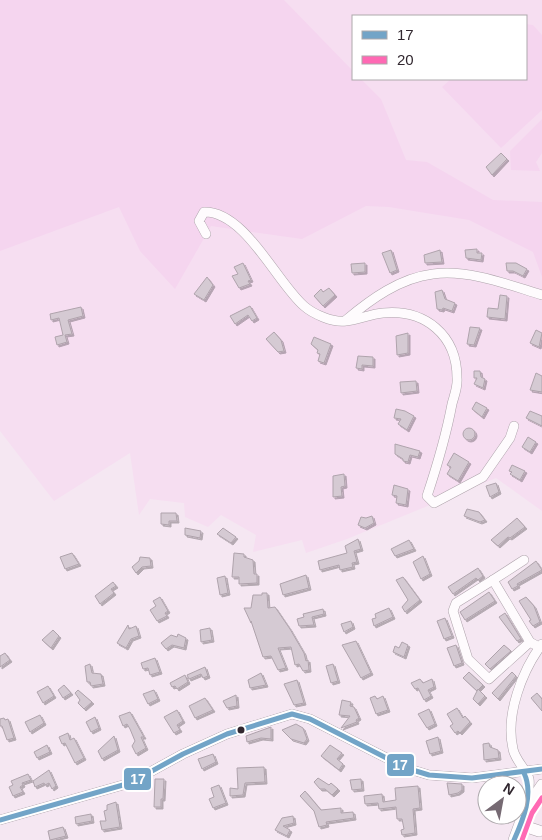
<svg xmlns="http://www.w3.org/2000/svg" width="542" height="840" font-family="Helvetica,sans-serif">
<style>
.built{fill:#f6def1;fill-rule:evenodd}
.green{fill:#f5d5ef}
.building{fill:#d5cad3;stroke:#afa3ac;filter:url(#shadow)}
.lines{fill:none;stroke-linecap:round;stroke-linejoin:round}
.minor-casing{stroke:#aea3ab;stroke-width:10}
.major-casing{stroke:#aea3ab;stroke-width:12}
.minor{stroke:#fefbfd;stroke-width:9}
.major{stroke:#fefbfd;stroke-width:11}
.bus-1-casing{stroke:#fff;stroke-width:9}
.bus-2-casing{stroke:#fff;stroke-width:9}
.bus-1{stroke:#72a4c7;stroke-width:5}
.bus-2{stroke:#ff69b4;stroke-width:5}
.bus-dot{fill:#31272f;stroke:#fff;stroke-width:2}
.line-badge{stroke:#fff;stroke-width:2}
.badge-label{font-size:14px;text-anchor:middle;font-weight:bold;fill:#fff}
</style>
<defs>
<filter id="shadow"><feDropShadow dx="2" dy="2" stdDeviation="0" flood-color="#0004"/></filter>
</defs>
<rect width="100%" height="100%" fill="#f5e7f2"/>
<path class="built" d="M0,0h542v511l-46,-33 -149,61 -41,14 -4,-13 -49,12 3,-17 -35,-20 -13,12 -23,-10 -1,-14 -34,-4 -11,16 -9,-62 -76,48 -54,-70zM353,16h173v63h-173z"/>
<g class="green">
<polygon points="0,0 284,0 353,71 353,79 361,79 381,99 406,160 427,162 493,200 542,202 542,277 533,252 469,220 389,207 366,206 302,239 211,226 175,289 140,251 119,207 0,251"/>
<polygon points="526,24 533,25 542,35 542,110 501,148 442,87 451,79 526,79"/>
<polygon points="542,119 542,153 536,162 540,171 511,170 510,151"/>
</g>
<g class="building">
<polygon points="501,153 507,159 492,175 486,167"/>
<polygon points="477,249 477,253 482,253 481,260 466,258 465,250"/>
<polygon points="391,250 397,270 390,273 382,253"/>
<polygon points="440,250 442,262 425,263 424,255"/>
<polygon points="243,263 251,280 248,281 250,284 239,288 232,276 238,274 234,267"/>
<polygon points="365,263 365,272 352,273 351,264"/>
<polygon points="506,263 516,263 527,269 523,276 513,271 507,271"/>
<polygon points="207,277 213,285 204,300 194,294"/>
<polygon points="329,288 335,295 323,306 314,296 321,289 323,292"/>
<polygon points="442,290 445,299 455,303 452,311 443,308 442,310 437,309 435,292"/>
<polygon points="500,295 507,296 505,319 487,317 488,308 498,309"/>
<polygon points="250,306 257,318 252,321 248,315 235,324 230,316"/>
<polygon points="81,307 83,316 68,320 72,334 65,335 67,342 57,345 55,337 63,335 59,318 51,320 50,314"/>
<polygon points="470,327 480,328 474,345 467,344"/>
<polygon points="536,330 542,333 539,347 530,343"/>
<polygon points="274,332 281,340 284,351 278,352 266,339"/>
<polygon points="408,333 408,353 397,355 396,336"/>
<polygon points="314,337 331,344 324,363 318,361 320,354 317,353 318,350 311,344"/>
<polygon points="358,356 373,357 373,366 362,365 362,369 356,368"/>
<polygon points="474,371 480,371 481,377 485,379 483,388 474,384 477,378 474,378"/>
<polygon points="536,373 542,376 542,392 530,390"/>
<polygon points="416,381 417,391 401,393 400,382"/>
<polygon points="476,402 487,408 482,417 472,409"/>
<polygon points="396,409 405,411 414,416 407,430 398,424 401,419 394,418"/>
<polygon points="530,411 542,416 542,426 526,418"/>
<circle cx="469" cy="434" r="6"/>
<polygon points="528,437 536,442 530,452 522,447"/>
<polygon points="395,444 420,451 418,457 410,455 408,462 403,461 403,459 395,454"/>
<polygon points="454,453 469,462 458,481 447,474 451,467 447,465"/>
<polygon points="512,465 525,471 520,480 510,474 512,472 509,471"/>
<polygon points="344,474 345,486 341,487 342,496 333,497 333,476"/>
<polygon points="496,483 499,492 490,497 486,486"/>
<polygon points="394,485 408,489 406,505 396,503 397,496 392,495"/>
<polygon points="467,509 479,512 485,520 480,522 464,516"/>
<polygon points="161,513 176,513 177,521 169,521 169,525 161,524"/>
<polygon points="372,516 374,523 365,528 358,525 361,517 366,518"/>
<polygon points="517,518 525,527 510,538 508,537 498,546 491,540"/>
<polygon points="185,528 201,531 200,538 185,535"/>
<polygon points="223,528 236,537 231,543 217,534"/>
<polygon points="358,539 361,549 354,551 357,562 352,563 353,567 340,570 339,565 320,570 318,561 347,553 345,546"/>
<polygon points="409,540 414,549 395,556 391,549"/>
<polygon points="72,553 79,564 65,569 60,557"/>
<polygon points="234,553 244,554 244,557 253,560 254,574 257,574 257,583 239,584 239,577 232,577"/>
<polygon points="423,556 430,574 421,579 413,562"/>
<polygon points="140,557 150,558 151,566 142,567 136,573 132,567 139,561"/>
<polygon points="536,561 542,570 517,584 518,586 512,589 508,582"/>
<polygon points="478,568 483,576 478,580 476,578 453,594 448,587"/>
<polygon points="306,575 309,588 283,595 280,584"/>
<polygon points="225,576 228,593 220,595 217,578"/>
<polygon points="403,577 420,600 405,612 402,607 408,600 396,580"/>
<polygon points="113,582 116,586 111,589 114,593 100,604 95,596"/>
<polygon points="489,592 495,601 465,620 460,612"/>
<polygon points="262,593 267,593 268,608 275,607 290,629 304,653 306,661 308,660 309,670 303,671 299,664 295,665 291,647 278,648 286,668 278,670 271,656 263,657 251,621 251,623 244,608 251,608 253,595 262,595"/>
<polygon points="160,597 168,611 165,613 167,616 157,621 150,610 156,606 153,601"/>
<polygon points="526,597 534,606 540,622 533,626 529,621 531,620 519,601"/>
<polygon points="389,608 393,617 374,626 372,619 376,618 375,614"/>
<polygon points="323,609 324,614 312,617 314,625 299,626 297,619 304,617 303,614"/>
<polygon points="505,613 521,639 517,641 499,617"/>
<polygon points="445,618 452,636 444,639 437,621"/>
<polygon points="351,621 353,627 344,632 341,624"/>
<polygon points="128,625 129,629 136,626 139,636 131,639 126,648 117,643"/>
<polygon points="210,628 212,640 201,642 200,630"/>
<polygon points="53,630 59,636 51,648 42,640"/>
<polygon points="178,634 186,638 184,648 172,645 166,649 161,643 171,635 177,637"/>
<polygon points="356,641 371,673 361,678 342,645"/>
<polygon points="402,642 408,645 404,657 393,652 395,646 399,648"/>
<polygon points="456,645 462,663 454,666 447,648"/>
<polygon points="504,645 511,651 490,669 485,664"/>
<polygon points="5,653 10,660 0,667 0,656"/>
<polygon points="155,658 160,672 150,675 148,668 143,669 141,663"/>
<polygon points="90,664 92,673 101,674 103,684 91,686 90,682 87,682 85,666"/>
<polygon points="333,664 338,681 331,683 326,666"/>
<polygon points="205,667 208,676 203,678 201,674 189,679 187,675"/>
<polygon points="469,672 483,685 477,691 463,678"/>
<polygon points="512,672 516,676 498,699 492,693"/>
<polygon points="261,673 266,685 250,688 248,680"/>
<polygon points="185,675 188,682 177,689 175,686 172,687 170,683"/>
<polygon points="420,679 423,683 432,679 434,687 428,690 431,696 424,700 418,688 415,689 411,683"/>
<polygon points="297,680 304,703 294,705 284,684"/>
<polygon points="64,685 71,693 63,698 58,690"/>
<polygon points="48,686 54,696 43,703 37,692"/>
<polygon points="478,689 485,696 478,704 473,699"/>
<polygon points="78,690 92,702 84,709 78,703 80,700 75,693"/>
<polygon points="154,690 158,699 148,704 143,694"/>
<polygon points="537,693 542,699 542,711 531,698"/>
<polygon points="236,695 237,706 227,708 223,701"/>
<polygon points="375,696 377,699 383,696 388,710 376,714 370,698"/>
<polygon points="205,698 213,710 195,718 189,706"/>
<polygon points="342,700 351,702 350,706 354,707 359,718 356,720 357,722 341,728 350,716 339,715"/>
<polygon points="457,708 463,718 465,716 470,722 460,733 458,731 455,733 450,726 453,724 447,714"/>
<polygon points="429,709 435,724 427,728 418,714"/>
<polygon points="177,710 183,721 177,725 180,730 174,733 164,717"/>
<polygon points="130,712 144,737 141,737 146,748 136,754 132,746 135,741 130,729 127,724 123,726 119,716"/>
<polygon points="40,715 44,723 30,732 25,722"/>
<polygon points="95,717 99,728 91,732 86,722"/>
<polygon points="4,718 5,720 8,719 14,738 7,740 2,726 0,726 0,719"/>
<polygon points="296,724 303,728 307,739 304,743 291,739 282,730"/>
<polygon points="271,727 271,739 261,738 247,742 246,736"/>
<polygon points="68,733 70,740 74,738 84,758 75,763 65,743 62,744 59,737"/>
<polygon points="114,736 118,750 102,759 98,751"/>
<polygon points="438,737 441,751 430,754 426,741"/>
<polygon points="489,743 490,747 498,750 499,758 484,760 483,744"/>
<polygon points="47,745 50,752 37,758 34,752"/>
<polygon points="330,745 342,753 337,759 343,764 339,770 321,756"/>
<polygon points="213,754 216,762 202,769 198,759"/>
<polygon points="264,767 265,782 245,783 243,795 230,796 230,788 238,789 237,768"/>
<polygon points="49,770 56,786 52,789 49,783 45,785 44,783 35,787 33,781"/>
<polygon points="28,774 31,780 22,783 23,785 20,787 23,792 13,796 9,787 13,785 11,781"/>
<polygon points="318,778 329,785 331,783 338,789 332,795 325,789 320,789 314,782"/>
<polygon points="155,779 164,779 163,799 161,799 161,807 154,807"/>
<polygon points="361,779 362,789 352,790 350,780"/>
<polygon points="447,783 462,784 462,790 458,793 449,795"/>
<polygon points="219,785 226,803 213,808 209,799 214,797 211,788"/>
<polygon points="418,786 420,808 413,809 415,833 402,835 401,830 404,829 402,819 397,819 396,807 379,809 378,803 365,804 364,796 382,794 383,802 396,800 395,788"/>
<polygon points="305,791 321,810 341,808 341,813 353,812 354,818 326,822 327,825 319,827 314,811 300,796"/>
<polygon points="116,802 120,827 102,830 100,821 106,821 104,811 107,810 107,805"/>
<polygon points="91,814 92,821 76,824 75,817"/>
<polygon points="293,816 294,823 283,826 290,830 287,836 275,830 282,818"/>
<polygon points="63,827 66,836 50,840 48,831"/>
</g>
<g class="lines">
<defs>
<g id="minor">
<path d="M206,234l-7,-13 5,-9c41,-1 73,71 100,94 9,8 29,17 42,15 12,-1 24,-7 37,-8 42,-4 74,22 74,65 1,9 -3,18 -5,26 -6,32 -15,62 -25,92l7,7 49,-26 27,-39 4,-12"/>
<path d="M346,320c25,-21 54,-42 87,-46 36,-5 76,11 109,21"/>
<polyline points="493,580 524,560"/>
<polyline points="530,642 489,679 468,659 453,611 456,603 493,580 530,642 539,647"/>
<path d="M525,810c0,-9 6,-22 4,-31 -3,-10 -14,-19 -16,-30 -8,-34 9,-78 29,-105"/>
<polyline points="0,820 130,783 183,754 227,734 292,714 310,719 406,768 429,775 472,778 542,769"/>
</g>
<g id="major">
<polyline points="522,820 527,827 539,831"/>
<polyline points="514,840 525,810 542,785"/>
</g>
</defs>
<use href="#minor" class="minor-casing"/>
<use href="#major" class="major-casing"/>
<use href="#minor" class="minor"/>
<use href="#major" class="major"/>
<defs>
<g id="bus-1">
<polyline points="0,820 130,783 183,754 227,734 292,714 310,719 406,768 429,775 472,778 542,769"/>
<path d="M514,840c9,-20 20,-46 10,-67"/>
</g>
<polyline id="bus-2" points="522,840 532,813 542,798"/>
</defs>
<use href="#bus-1" class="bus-1-casing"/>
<use href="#bus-2" class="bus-2-casing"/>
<use href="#bus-1" class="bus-1"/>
<use href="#bus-2" class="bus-2"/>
</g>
<circle class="bus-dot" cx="241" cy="730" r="4.5"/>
<g class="line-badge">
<rect x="386" y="753" width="29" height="24" rx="5" fill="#72a4c7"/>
<rect x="123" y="767" width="29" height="24" rx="5" fill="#72a4c7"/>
</g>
<g class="badge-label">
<text x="400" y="770">17</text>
<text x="138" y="784">17</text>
</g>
<rect x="352" y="15" width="175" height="65" fill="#ffffff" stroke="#ada9ac"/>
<rect x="362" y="31" width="25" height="8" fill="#72a4c7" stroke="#ada9ac"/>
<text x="397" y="40" font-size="15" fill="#31272f">17</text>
<rect x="362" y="56" width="25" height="8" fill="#ff69b4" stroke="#ada9ac"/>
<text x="397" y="65" font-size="15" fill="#31272f">20</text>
<g transform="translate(502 800) rotate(32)"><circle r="24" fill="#ffffff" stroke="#ada9ac"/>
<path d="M0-4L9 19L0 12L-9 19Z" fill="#766a73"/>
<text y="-8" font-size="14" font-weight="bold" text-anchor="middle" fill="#31272f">N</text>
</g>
</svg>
